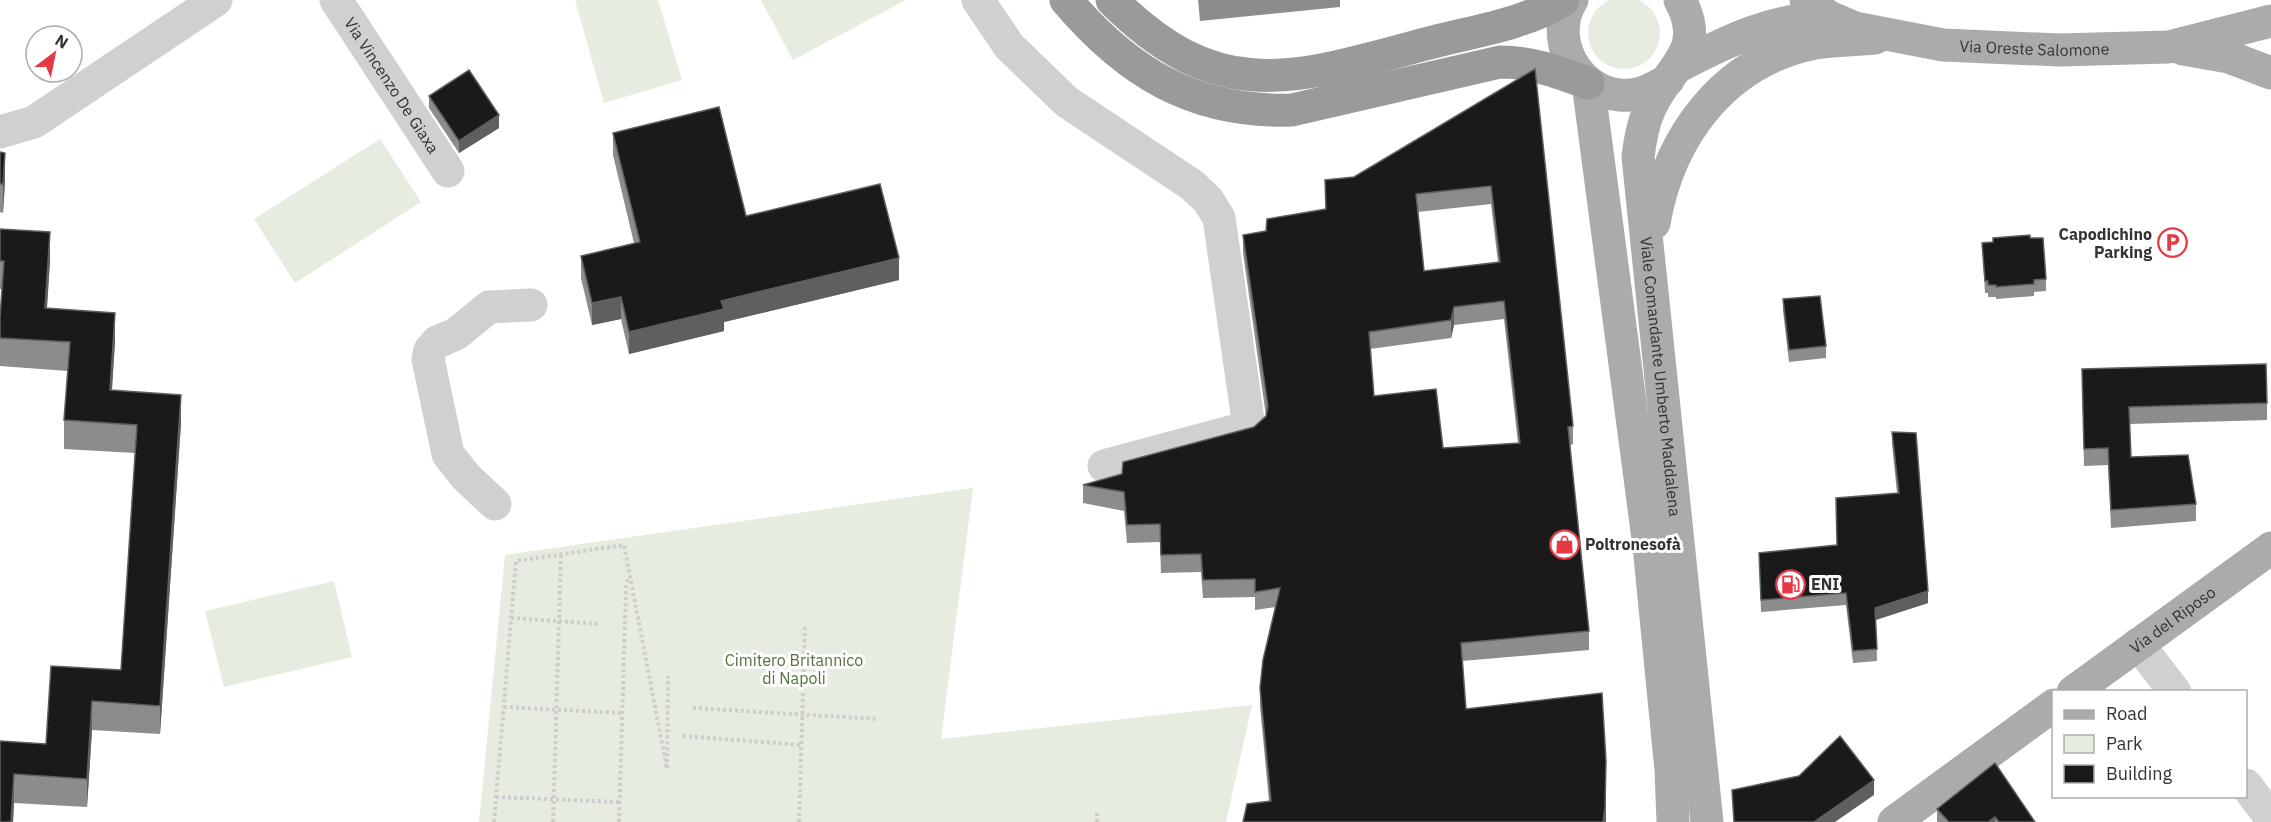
<svg xmlns="http://www.w3.org/2000/svg" width="2271" height="822" font-family="'IBM Plex Sans',sans-serif">
<style>
.green{fill:#e6ecdf}
.lines{fill:none;stroke-linecap:round;stroke-linejoin:round}
.path{stroke:#cdcdcd;stroke-width:4;stroke-dasharray:3 3;stroke-linecap:butt}
.minor{stroke:#d0d0d0;stroke-width:33}
.major{stroke:#ababab;stroke-width:33}
.highway{stroke:#9a9a9a;stroke-width:33}
.wall{fill:#8c8c8c;fill-rule:evenodd}
.shaded-wall{fill:#5f5f5f}
.building{fill:#1a1a1a;stroke:#5f5f5f;stroke-width:1.5;fill-rule:evenodd}
.labels{text-anchor:middle;stroke-width:6;stroke-linejoin:round;paint-order:stroke}
.street-label{font-size:16px;fill:#333;stroke:#fff}
.poi-label{font-size:16px;font-weight:bold;fill:#333;stroke:#fff;text-anchor:start}
.park-label{font-size:16px;fill:#56703f;stroke:#fff}
</style>
<rect width="100%" height="100%" fill="#fff"/>
<g class="green">
<circle cx="1624" cy="33" r="36"/>
<polygon points="575,0 658,0 682,80 604,103"/>
<polygon points="761,0 906,0 793,60"/>
<polygon points="380,139 421,202 295,283 254,219"/>
<polygon points="973,488 941,739 1252,705 1226,822 479,822 505,555"/>
<polygon points="334,581 352,657 224,687 205,611"/>
</g>
<g class="lines">
<g class="path">
<polyline points="511,618 601,624"/>
<polyline points="504,707 622,713"/>
<polyline points="693,708 878,719"/>
<polyline points="683,736 801,745"/>
<polyline points="496,797 619,802"/>
<polyline points="494,822 516,561 624,545 667,769 668,676"/>
<polyline points="553,822 561,555"/>
<polyline points="619,822 626,588 628,576"/>
<polyline points="799,822 805,626"/>
<polyline points="1097,822 1097,811"/>
</g>
<g class="minor">
<path id="s1" d="M336,0l112,171"/>
<polyline points="978,0 1009,46 1067,102 1192,185 1208,200 1219,218 1249,427 1104,466"/>
<polyline points="0,132 34,122 216,0"/>
<polyline points="495,504 466,477 448,454 428,359 430,350 437,342 456,334 489,307 531,305"/>
<polyline points="2138,644 2175,692"/>
<polyline points="2246,785 2271,818"/>
</g>
<g class="major">
<path d="M1572,0c-24,38 4,91 48,95 18,2 33,-6 48,-15"/>
<path id="s2" d="M1680,0c28,52 -12,67 -30,108 -7,15 -10,32 -12,49l69,665"/>
<path id="s3" d="M1806,0l23,17 26,11 88,17 116,5 110,-3 102,-26"/>
<polyline points="2183,49 2229,57 2271,73"/>
<path d="M1679,66c52,-27 91,-46 150,-49"/>
<polyline points="1588,83 1649,546 1671,770 1673,822"/>
<path d="M1654,223c15,-87 70,-162 161,-180 19,-3 40,-3 60,-5"/>
<path id="s4" d="M2073,692l198,-144"/>
<polyline points="1894,822 2054,705"/>
</g>
<g class="highway">
<path d="M1066,0c62,73 128,113 226,110l208,-48c32,0 58,10 88,21"/>
<path d="M1112,0c109,110 188,77 321,42 42,-11 92,-18 130,-42"/>
</g>
</g>
<g class="wall">
<polygon points="1198,0 1340,0 1340,7 1200,21"/>
<path d="M1535,69l38,357v18l-3,1 19,186v19l-127,11 4,48 140,52v61h-363l26,-21 -9,-95v-18l16,-81 -21,3v-13l-52,1 -2,-26 -40,1 -1,-31 -33,1 -3,-32 -41,-8v-18l39,-11 132,-47 12,-11 -23,-163v-18l23,-4 59,-22v-29l29,-3zM1491,204l7,58 -74,9 -6,-59zM1504,319l14,124 -75,5 -69,-52 -4,-47 81,-11 3,-13z"/>
<polygon points="429,96 499,128 459,153 429,108"/>
<polygon points="613,133 746,216 899,280 724,322 724,331 629,354 621,319 592,325 581,278 581,256 634,243 613,155"/>
<polygon points="0,152 5,181 3,213 0,212"/>
<polygon points="0,229 50,261 47,308 115,341 112,390 181,423 160,734 92,730 87,807 14,803 13,822 0,822 0,741 46,744 121,670 135,453 64,449 64,420 68,371 0,366 0,318 2,289 0,289"/>
<polygon points="2030,238 2046,279 2046,291 2034,292 2034,296 1996,299 1996,297 1988,297 1988,293 1985,293 1982,243"/>
<polygon points="1783,299 1826,346 1826,358 1789,362 1783,311"/>
<polygon points="2082,369 2267,403 2267,420 2129,424 2131,457 2196,504 2196,521 2111,528 2108,465 2084,466"/>
<polygon points="1892,432 1928,603 1876,620 1877,661 1853,663 1846,605 1761,612 1759,553 1837,545 1897,493 1892,444"/>
<polygon points="1937,809 2035,822 1937,822"/>
</g>
<g class="shaded-wall">
<polygon points="499,115 499,128 459,153 459,141"/>
<polygon points="5,153 5,181 3,213 3,184"/>
<polygon points="50,232 50,261 45,336 45,308"/>
<polygon points="899,258 899,280 724,322 724,331 629,354 629,332 721,301"/>
<polygon points="621,297 621,319 592,325 592,303"/>
<polygon points="1454,307 1454,325 1451,338 1451,320"/>
<polygon points="115,313 115,341 110,418 110,390"/>
<polygon points="181,395 181,423 160,734 160,706"/>
<polygon points="1928,591 1928,603 1875,620 1875,608"/>
<polygon points="92,701 92,730 87,807 87,779"/>
<polygon points="1606,761 1606,822 1603,822"/>
<polygon points="14,774 14,803 13,822 11,822"/>
<polygon points="1874,780 1874,795 1835,822 1814,822"/>
<polygon points="1995,817 1995,822 1988,822"/>
</g>
<g class="building">
<path d="M1535,69l38,357 -5,1 21,204 -128,12 5,66 136,-16 4,68 -1,46 -2,15h-360l4,-18 24,-3 -11,-113 3,-28 17,-72 -25,4v-13l-52,1 -2,-26 -40,1 -1,-31 -33,1 -3,-33 -41,-7 39,-11 1,-12 131,-35 12,-11 2,-10 -25,-171 23,-4 1,-12 59,-10 -1,-29 29,-3zM1491,186l9,76 -76,9 -8,-77zM1504,301l16,142 -77,5 -7,-59 -62,7 -5,-64 82,-12 3,-13z"/>
<polygon points="469,70 499,115 459,141 429,96"/>
<polygon points="719,107 746,216 880,184 899,258 721,301 724,309 629,332 621,297 592,303 581,256 640,242 613,133"/>
<polygon points="0,152 5,153 3,184 0,184"/>
<polygon points="0,229 50,232 45,308 115,313 110,390 181,395 160,706 92,701 87,779 14,774 11,822 0,822 0,741 46,744 51,666 121,670 137,425 64,420 70,342 0,338 0,318 4,261 0,261"/>
<polygon points="2030,235 2030,238 2043,238 2046,279 2034,280 2034,284 1996,287 1996,285 1988,285 1988,281 1985,281 1982,243 1993,242 1993,238"/>
<polygon points="1820,296 1826,346 1789,350 1783,299"/>
<polygon points="2266,364 2267,403 2129,407 2131,457 2188,455 2196,504 2111,510 2108,448 2084,449 2082,369"/>
<polygon points="1892,432 1916,433 1928,591 1875,608 1877,649 1853,651 1846,593 1761,600 1759,553 1837,545 1836,498 1899,493"/>
<polygon points="1840,736 1874,780 1814,822 1734,822 1732,790 1799,776"/>
<polygon points="1995,763 2035,822 1999,822 1995,817 1988,822 1949,822 1937,809"/>
</g>
<defs>
<symbol id="parking-ring" viewBox="-11 -11 22 22"><circle r="9.5" fill="#fff" stroke="#e63946" stroke-width="1.5"/><path d="M-3.5-5.5H1a3.5 3.5 0 0 1 0 7H-1V5.5H-3.5ZM-1-3.4V-.6H.8a1.4 1.4 0 0 0 0-2.8Z" fill="#e63946"/></symbol>
<symbol id="shop-ring" viewBox="-11 -11 22 22"><circle r="9.5" fill="#fff" stroke="#e63946" stroke-width="1.5"/><path d="M-5-2.5h2.3a2.7 3.5 0 0 1 5.4 0H5L5.5 6h-11ZM-1.5-2.5h3a1.5 2.3 0 0 0-3 0Z" fill="#e63946"/></symbol>
<symbol id="fuel-ring" viewBox="-11 -11 22 22"><circle r="9.5" fill="#fff" stroke="#e63946" stroke-width="1.5"/><path d="M-5.5-6h7V0h2V4h1.3V-2.5L3-4.5l.8-.8L6-3V5H2.5V1h-1V6h-7ZM-4.2-4.7v3.2H.2V-4.7Z" fill="#e63946"/></symbol>
</defs>
<g fill-rule="evenodd">
<use href="#parking-ring" x="2156" y="226" width="33" height="33"/>
<use href="#shop-ring" x="1548" y="528" width="33" height="33"/>
<use href="#fuel-ring" x="1774" y="568" width="33" height="33"/>
</g>
<g class="labels">
<g class="street-label">
<text dy="6" stroke="none"><textPath href="#s3" startOffset="238">Via Oreste Salomone</textPath></text>
<text dy="6" stroke="none"><textPath href="#s1" startOffset="102">Via Vincenzo De Giaxa</textPath></text>
<text dy="6" stroke="none"><textPath href="#s2" startOffset="392">Viale Comandante Umberto Maddalena</textPath></text>
<text dy="6" stroke="none"><textPath href="#s4" startOffset="123">Via del Riposo</textPath></text>
</g>
<g class="poi-label">
<text x="2152" y="240" text-anchor="end">Capodichino<tspan x="2152" dy="18">Parking</tspan></text>
<text x="1585" y="550">Poltronesofà</text>
<text x="1811" y="590">ENI</text>
</g>
<g class="park-label">
<text x="794" y="666">Cimitero Britannico<tspan x="794" dy="18">di Napoli</tspan></text>
</g>
</g>
<rect x="2052" y="690" width="195" height="108" fill="#ffffff" stroke="#adadad" stroke-width="1.5"/>
<rect x="2064" y="710" width="30" height="9" fill="#ababab" stroke="#adadad" stroke-width="1.5"/>
<text x="2106" y="720" font-size="18" fill="#333333">Road</text>
<rect x="2064" y="735" width="30" height="18" fill="#e6ecdf" stroke="#adadad" stroke-width="1.5"/>
<text x="2106" y="750" font-size="18" fill="#333333">Park</text>
<rect x="2064" y="765" width="30" height="18" fill="#1a1a1a" stroke="#adadad" stroke-width="1.5"/>
<text x="2106" y="780" font-size="18" fill="#333333">Building</text>
<g transform="translate(54 54) rotate(32)"><circle r="28" fill="#ffffff" stroke="#adadad" stroke-width="1.5"/>
<path d="M0-4.5L10 22L0 15L-10 22Z" fill="#e63946"/>
<text y="-9" font-size="16" font-weight="bold" text-anchor="middle" fill="#333333">N</text>
</g>
</svg>
